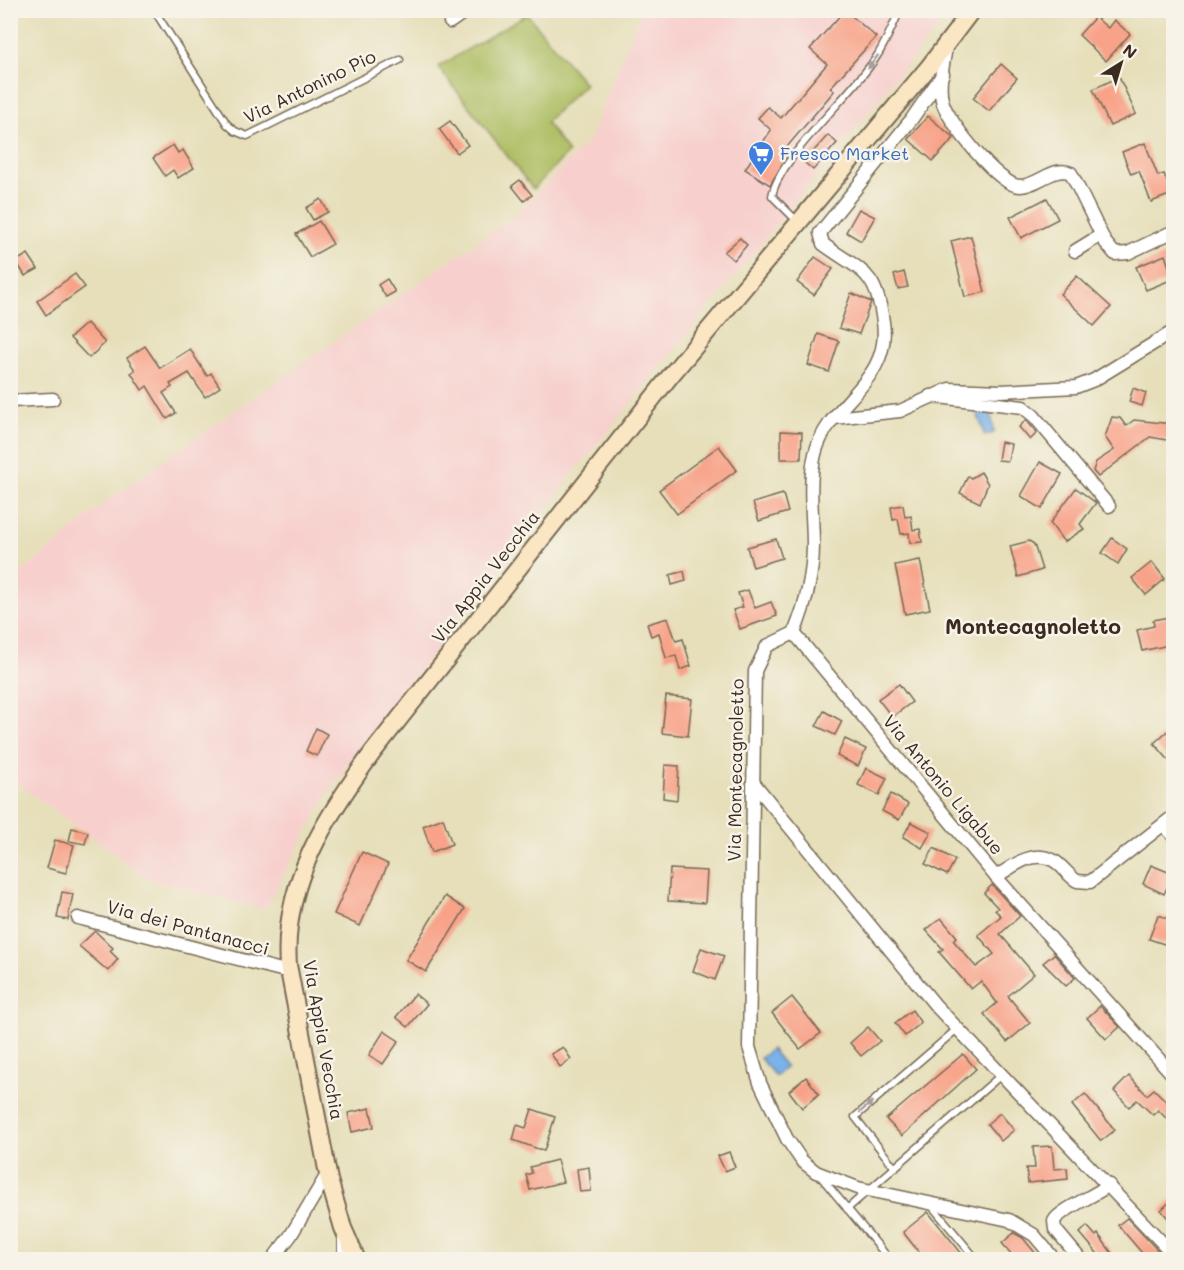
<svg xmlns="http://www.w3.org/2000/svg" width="1184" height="1270" font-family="Mali,sans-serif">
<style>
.built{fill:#f7d0ce}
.green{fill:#acbc5f;stroke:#74733e;stroke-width:1.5}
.water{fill:#7ab2e9;stroke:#5a6e84;stroke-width:1.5}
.building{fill:#f8a389}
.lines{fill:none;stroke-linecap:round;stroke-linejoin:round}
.service-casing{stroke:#776955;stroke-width:9}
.minor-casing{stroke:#776955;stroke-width:15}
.tertiary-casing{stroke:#776955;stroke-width:16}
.secondary-casing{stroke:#776955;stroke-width:20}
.service{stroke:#fff;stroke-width:6}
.minor{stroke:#fff;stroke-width:12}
.tertiary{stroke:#fff;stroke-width:14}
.secondary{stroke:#fbe6c4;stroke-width:16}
.oneway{fill:#a79f9a}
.labels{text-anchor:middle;stroke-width:5;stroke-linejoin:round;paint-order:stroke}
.street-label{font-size:18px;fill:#3b2a1e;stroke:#f7f3e8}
.shop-label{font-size:18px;fill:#366cbe;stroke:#f7f3e8;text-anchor:start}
.quarter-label{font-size:21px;font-weight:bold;fill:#3b2a1e;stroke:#f7f3e8}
</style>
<rect width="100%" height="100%" fill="#f7f3e8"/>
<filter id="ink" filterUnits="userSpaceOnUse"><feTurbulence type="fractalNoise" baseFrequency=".0167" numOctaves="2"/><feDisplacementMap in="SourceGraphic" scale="12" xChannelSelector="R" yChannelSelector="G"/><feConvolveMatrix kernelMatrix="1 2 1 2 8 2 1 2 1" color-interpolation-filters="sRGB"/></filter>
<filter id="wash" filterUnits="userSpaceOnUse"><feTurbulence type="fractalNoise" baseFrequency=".008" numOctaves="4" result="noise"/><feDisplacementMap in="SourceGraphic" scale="24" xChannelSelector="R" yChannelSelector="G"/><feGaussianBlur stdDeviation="1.35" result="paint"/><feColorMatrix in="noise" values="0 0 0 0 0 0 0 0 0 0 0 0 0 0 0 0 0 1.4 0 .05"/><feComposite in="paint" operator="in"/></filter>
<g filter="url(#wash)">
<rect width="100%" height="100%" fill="#e6dfba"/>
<polygon class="built" points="641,11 951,11 572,475 437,648 330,790 265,909 151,880 11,779 11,581 117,493 516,215 590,139"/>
<polygon class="green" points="527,14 585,84 546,122 568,153 533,189 438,67"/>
<g class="water">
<path d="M980,406l10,2 4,25 -10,2c-1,-10 -7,-17 -7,-26z"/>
<polygon points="771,1049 786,1067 775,1076 760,1058"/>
</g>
<g id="blocks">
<g class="building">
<polygon points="845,10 876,37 830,88 834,91 786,148 791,151 770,185 745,169 771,130 758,118 768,107 781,118 827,64 810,49"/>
<polygon points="1095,17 1108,28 1114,20 1130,34 1106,61 1079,35"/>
<polygon points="1001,64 1017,78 989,111 973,98"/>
<polygon points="1119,77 1136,114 1110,126 1093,89"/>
<polygon points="928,116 954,138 933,161 908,139"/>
<polygon points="450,121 468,145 457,153 439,129"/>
<polygon points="828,135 837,143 813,170 804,162"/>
<polygon points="1145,143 1158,176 1164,174 1172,194 1151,202 1139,171 1131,174 1122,152"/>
<polygon points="173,145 178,153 183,150 194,168 178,178 173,170 165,176 153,158"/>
<polygon points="520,180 532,195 524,201 512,186"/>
<polygon points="1047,198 1058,219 1021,238 1010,217"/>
<polygon points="321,199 328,212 313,220 306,208"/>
<polygon points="859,209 875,217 861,241 846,232"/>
<polygon points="319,221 333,244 310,257 296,234"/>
<polygon points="971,236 985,292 965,297 951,241"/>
<polygon points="740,238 747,245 734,260 724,252"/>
<polygon points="28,254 38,269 25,276 16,261"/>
<polygon points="1165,255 1173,279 1146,290 1136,267"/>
<polygon points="815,257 833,269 814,295 797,282"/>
<polygon points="904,272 908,287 898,289 894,275"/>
<polygon points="75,274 85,287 46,315 37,301"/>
<polygon points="1077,276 1111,307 1094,326 1060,294"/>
<polygon points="387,279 395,292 386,297 378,285"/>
<polygon points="851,293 871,302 859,334 839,328"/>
<polygon points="87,323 105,343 89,358 70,338"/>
<polygon points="818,334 839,341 829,372 808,365"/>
<polygon points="145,346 160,368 190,349 207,376 211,373 220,387 205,397 189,373 170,384 172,387 163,393 176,413 167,419 147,386 142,390 131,373 135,370 127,358"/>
<polygon points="1133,388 1146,393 1142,406 1129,402"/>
<polygon points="1112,417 1120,418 1126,426 1134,420 1173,424 1173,436 1167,440 1150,437 1098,477 1093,471 1096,462 1114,450 1105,437"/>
<polygon points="1026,420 1037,433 1030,440 1019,427"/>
<polygon points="781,431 802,432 801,459 781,459"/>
<polygon points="1001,442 1011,444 1008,461 998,460"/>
<polygon points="719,446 737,470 677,514 659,490"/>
<polygon points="1040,462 1062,474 1042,509 1021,496"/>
<polygon points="981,472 988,484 980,503 960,493 968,476 971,478"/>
<polygon points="1076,488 1096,503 1080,524 1084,529 1064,542 1050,523"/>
<polygon points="783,494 788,512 759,521 753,503"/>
<polygon points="903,505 905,517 911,516 913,530 920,529 922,542 910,543 909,533 901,534 898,519 893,520 891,507"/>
<polygon points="1112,538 1127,549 1118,564 1102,553"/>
<polygon points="776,539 782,558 753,567 747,547"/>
<polygon points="1029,541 1034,544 1042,570 1018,577 1010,546"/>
<polygon points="920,560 930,609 905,614 895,565"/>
<polygon points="1152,562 1165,579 1146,595 1132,578"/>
<polygon points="684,571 686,581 672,585 670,575"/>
<polygon points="748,590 755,608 771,602 777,616 740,629 733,610 743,607 738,593"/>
<polygon points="1169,617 1173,644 1142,651 1137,630 1154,626 1153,620"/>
<polygon points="668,618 676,641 683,639 691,666 680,670 676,656 666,658 659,633 651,636 647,624"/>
<polygon points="899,684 912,702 892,717 878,699"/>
<polygon points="666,696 692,699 688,736 662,733"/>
<polygon points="824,711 842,721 835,735 816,726"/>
<polygon points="1173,726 1173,765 1154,743"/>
<polygon points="316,728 327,734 317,756 306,751"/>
<polygon points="845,739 866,749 858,766 837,756"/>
<polygon points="665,765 679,766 677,800 663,798"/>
<polygon points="866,768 887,778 879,795 858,785"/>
<polygon points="891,794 908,804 899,820 882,811"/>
<polygon points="443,818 452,844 432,852 423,826"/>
<polygon points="911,822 931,832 922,848 903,837"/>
<polygon points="72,828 88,832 85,844 69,841"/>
<polygon points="55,840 74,845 66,873 47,868"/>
<polygon points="934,848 955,860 947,875 925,864"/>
<polygon points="362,852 388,864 360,926 334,914"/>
<polygon points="1151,865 1173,874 1164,894 1143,884"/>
<polygon points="670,869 707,871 705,903 668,901"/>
<polygon points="992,885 1020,916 1000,934 1034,974 1008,996 1030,1023 1007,1042 984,1014 997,1003 981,981 971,989 939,952 943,949 926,930 941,918 957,937 953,940 976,967 994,954 978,935 1001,916 995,910 998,908 984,893"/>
<polygon points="62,892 73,894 68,920 57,918"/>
<polygon points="445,896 465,909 426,972 406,960"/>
<polygon points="1158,915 1173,920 1173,947 1149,939"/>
<polygon points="95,931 113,948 110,951 118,959 108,971 79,946"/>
<polygon points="701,948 724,956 715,980 693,971"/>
<polygon points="1054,954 1075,978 1066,986 1043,963"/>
<polygon points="415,994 427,1004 408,1027 396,1017"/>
<polygon points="792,997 821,1033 800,1049 772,1013"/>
<polygon points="1100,1006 1120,1027 1106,1039 1087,1018"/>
<polygon points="912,1010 921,1023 905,1036 895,1023"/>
<polygon points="868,1027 880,1041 861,1056 850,1043"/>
<polygon points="384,1031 399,1041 383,1064 369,1055"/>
<polygon points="563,1047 571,1059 560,1067 551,1054"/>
<polygon points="963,1054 976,1069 902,1136 886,1119"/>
<polygon points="1129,1076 1147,1095 1154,1089 1173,1108 1173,1125 1158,1110 1153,1115 1137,1100 1129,1107 1114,1091"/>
<polygon points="806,1077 819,1094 802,1108 789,1091"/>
<polygon points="1085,1094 1115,1130 1101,1141 1072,1105"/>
<polygon points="370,1108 374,1127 352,1132 348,1113"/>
<polygon points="532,1109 555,1117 544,1151 513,1140 517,1125 526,1128"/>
<polygon points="1000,1113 1014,1130 1001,1141 987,1124"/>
<polygon points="1052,1146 1054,1169 1067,1168 1068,1179 1028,1183 1026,1168 1035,1168 1033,1147"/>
<polygon points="729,1152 735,1167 725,1171 718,1156"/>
<polygon points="557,1160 563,1182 530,1190 526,1175 532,1173 530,1167"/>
<polygon points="589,1167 591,1191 580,1192 577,1169"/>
<polygon points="1173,1199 1173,1224 1161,1210"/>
<polygon points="928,1212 967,1260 925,1260 903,1232"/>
<polygon points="1127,1218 1167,1260 1148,1260 1118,1225"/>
<polygon points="1087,1226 1096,1236 1098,1234 1117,1260 1103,1260 1080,1233"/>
<polygon points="1014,1233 1023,1238 1041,1260 1016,1260 1002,1243"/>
</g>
</g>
</g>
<g filter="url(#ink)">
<use href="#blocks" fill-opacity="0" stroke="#776955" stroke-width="1.5"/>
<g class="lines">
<defs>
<g id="service">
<polyline points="154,10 227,124 235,131 247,136 400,60"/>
<path d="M798,222l-26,-26c7,-39 82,-103 105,-140 9,-14 16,-31 23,-46"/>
<polyline points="895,1168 855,1117 957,1029"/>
<polyline points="821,1177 890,1260"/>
<polyline points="931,1205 977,1260"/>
<polyline points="847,1209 1000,1076"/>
</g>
<g id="minor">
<polyline points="450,22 467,10"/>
<path d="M946,46c-2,17 -8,37 -4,54 4,20 57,86 78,86 18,0 34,-21 51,-13l34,69 10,12 13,-1 46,-22"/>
<path d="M943,74l-32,46 -91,113 3,11c38,28 53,25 60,78 9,61 -55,79 -68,132 -7,29 -2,62 -2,91 0,32 -7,59 -19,88l-27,13 -12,25 -6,376 11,36 27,56 15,22 14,11 42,16 151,32 25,15 21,25"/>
<polyline points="1075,251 1101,235"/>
<polyline points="930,396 1023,407 1034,416 1109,506"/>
<polyline points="10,401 53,399"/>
<polyline points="834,418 900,411 949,389 1001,391 1076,387 1094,380 1174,331"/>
<path d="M794,633l202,244c18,-12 39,-29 60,-15 8,6 13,14 21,19l13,1 84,-66"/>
<polyline points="753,782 936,1006 1174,1255"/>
<polyline points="1164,824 1174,837"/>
<polyline points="996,877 1174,1076"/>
<polyline points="78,918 289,972"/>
<polyline points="272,1260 291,1235 328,1173"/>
<path d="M1081,1260l-26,-31 -1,-8c6,-11 42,-26 55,-36"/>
</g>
<polyline id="tertiary" points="345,1236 345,1260"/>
<path id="secondary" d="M357,1260l-14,-32 -14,-48 -41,-215c-6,-81 39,-150 85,-213l298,-377 257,-307 44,-58"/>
</defs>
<use href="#service" class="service-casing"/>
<use href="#minor" class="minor-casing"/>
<use href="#tertiary" class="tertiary-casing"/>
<use href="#secondary" class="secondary-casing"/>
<use href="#service" class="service"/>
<use href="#minor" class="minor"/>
<use href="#tertiary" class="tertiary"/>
<use href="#secondary" class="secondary"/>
</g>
<defs><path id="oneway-solid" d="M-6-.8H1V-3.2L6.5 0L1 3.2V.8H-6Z" transform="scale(1.5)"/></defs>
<g class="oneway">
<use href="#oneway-solid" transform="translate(873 62) rotate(126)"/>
<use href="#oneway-solid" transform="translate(866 1107) rotate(-41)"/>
</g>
</g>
<defs>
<symbol id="supermarket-pin" viewBox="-11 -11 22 30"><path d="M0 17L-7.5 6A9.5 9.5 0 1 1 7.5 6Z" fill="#3f7fe0" stroke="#f7f3e8"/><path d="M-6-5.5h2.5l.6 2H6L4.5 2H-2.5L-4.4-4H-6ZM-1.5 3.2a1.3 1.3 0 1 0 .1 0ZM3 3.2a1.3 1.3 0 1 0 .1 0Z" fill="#fff"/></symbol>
</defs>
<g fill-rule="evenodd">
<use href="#supermarket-pin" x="746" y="139" width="30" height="40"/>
</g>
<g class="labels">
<g class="street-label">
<text transform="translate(310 87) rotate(-26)" y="6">Via Antonino Pio</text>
<text transform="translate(486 577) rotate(-52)" y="6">Via Appia Vecchia</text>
<text transform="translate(736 770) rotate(-89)" y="6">Via Montecagnoletto</text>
<text transform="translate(943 785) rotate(50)" y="6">Via Antonio Ligabue</text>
<text transform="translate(188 928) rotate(15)" y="6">Via dei Pantanacci</text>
<text transform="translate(323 1040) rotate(80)" y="6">Via Appia Vecchia</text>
</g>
<g class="shop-label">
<text x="780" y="160">Fresco Market</text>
</g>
<g class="quarter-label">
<text x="1033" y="634">Montecagnoletto</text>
</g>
</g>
<rect width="1184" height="1270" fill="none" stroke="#f7f3e8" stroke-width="36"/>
<g transform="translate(1121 63) rotate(37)" stroke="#f7f3e8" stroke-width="4.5" paint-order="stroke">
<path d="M0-4.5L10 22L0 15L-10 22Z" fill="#3b2a1e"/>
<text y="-9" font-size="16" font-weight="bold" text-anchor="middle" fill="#3b2a1e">N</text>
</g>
</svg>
